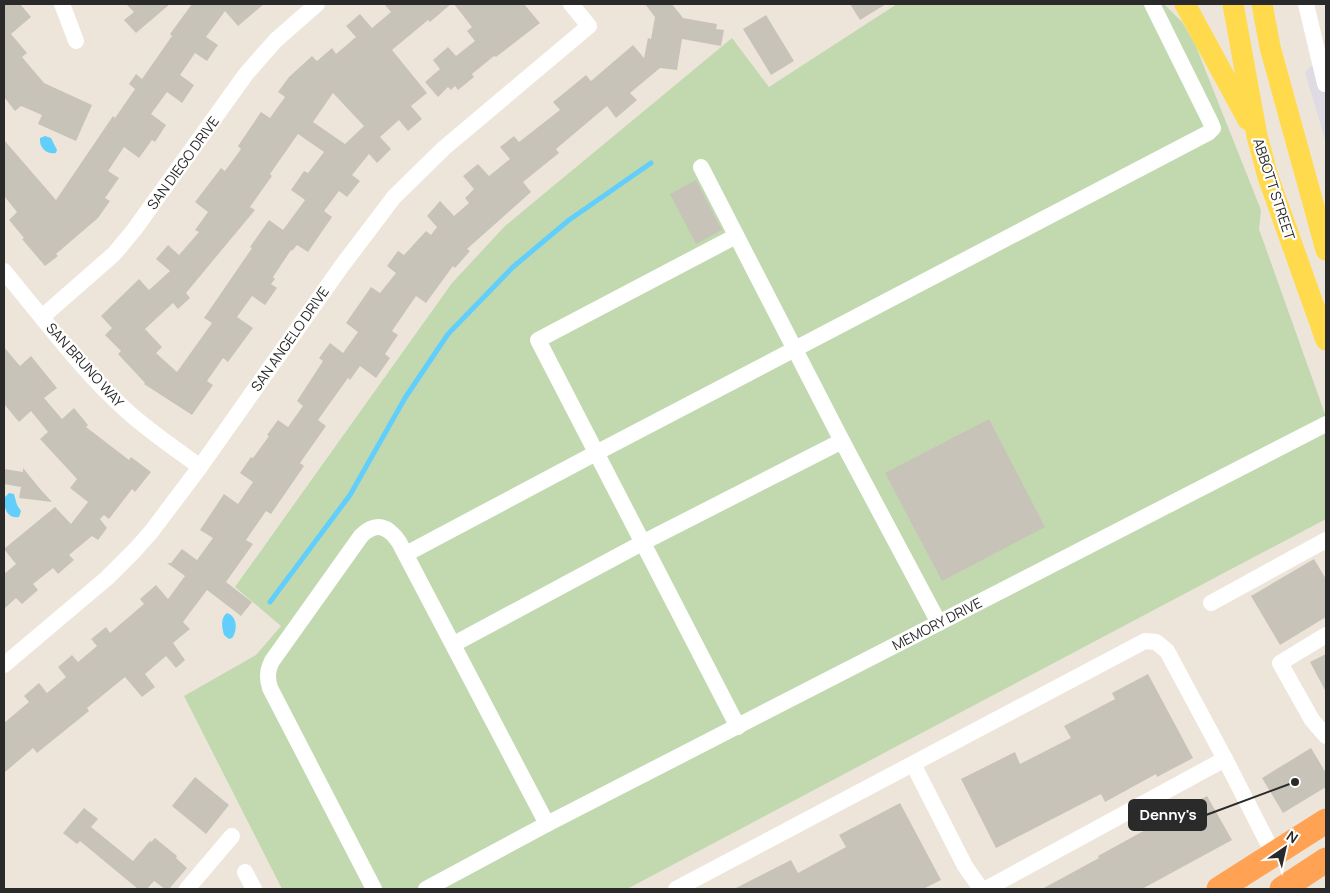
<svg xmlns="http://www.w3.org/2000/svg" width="1330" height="893" font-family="Manrope,sans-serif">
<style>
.industrial{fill:#dedbe5}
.cemetery{fill:#c2d9af}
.water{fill:#61cefb}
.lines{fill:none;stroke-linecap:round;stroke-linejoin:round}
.stream{stroke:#61cefb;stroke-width:5}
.building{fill:#c8c3b9;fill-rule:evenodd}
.minor{stroke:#fff;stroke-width:16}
.major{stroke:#ffda4d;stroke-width:21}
.highway{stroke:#ffa253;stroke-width:25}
.labels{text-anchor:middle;stroke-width:4.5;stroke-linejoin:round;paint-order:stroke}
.street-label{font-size:14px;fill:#2a2a2a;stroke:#fff}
.leader{fill:none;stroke:#2a2a2a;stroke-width:2}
.callout-dot{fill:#2a2a2a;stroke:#fff;stroke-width:2}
.callout{fill:#2a2a2a;stroke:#2a2a2a;stroke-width:2}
.callout-label{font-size:15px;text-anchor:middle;font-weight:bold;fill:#fff}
</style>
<rect width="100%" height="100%" fill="#ede5da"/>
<polygon class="industrial" points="1326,52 1326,143 1305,72"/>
<polygon class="cemetery" points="897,4 1164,4 1182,22 1195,44 1261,210 1259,229 1326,417 1326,519 627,889 282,889 184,696 256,655 281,626 235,587 452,283 505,226 732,38 769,87"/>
<g class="water">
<path d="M45,136l6,2 6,12 -1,3c-9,2 -17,-5 -16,-15z"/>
<path d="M9,493l5,1 3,11 4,6 -2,6c-12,2 -15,-9 -15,-19z"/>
<path d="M227,613c10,3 11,17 5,25l-3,1 -5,-4c-2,-7 -4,-17 3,-22z"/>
</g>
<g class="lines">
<polyline class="stream" points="270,602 350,495 405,398 448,334 513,267 569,220 651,163"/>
</g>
<g class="building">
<polygon points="4,4 20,4 31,17 11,34 27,53 22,57 44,83 92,105 76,141 38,124 42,115 21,106 15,111 4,97"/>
<polygon points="126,4 170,4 136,33 124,20 134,12"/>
<polygon points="192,4 264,4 238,26 225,11 206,37 218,45 207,61 195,53 180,75 194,85 182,103 167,92 151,114 166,125 155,142 152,140 139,158 124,147 108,171 119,178 105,198 110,201 98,218 56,254 58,256 45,266 22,239 24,238 9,220 17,212 4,196 4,140 56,200 113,116 115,118 135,89 129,84 136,74 142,79 172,36 170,34"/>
<path d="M384,4h67l-21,18 -2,-2 -36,30 35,43 -16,13 11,13 -14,12 -9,-11 -19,17 11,12 -14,14 -8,-9 -17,21 8,6 -13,16 -8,-6 -15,20 8,6 -24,35 -11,-7 -5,6 -1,-1 -18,27 2,2 -4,5 6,4 -12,17 -13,-9 -15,21 16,11 -25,34 -5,-4 -16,23 6,4 -21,30 -48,-31 1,-1 -27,-29 3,-3 -16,-16 7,-7 -11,-12 38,-37 10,11 21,-19 -14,-12 12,-14 11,10 20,-23 -4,-2 13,-18 -13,-10 26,-34 4,3 16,-22 -3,-3 23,-34 9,6 15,-21 -7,-5 11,-15 23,-21 5,5 15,-13 4,6 20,-17 -10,-11 14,-12 12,14 19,-16zM333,93l31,33 -19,18 -32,-22zM298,134l26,18 -16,21 -4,-2 -13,19 14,10 -22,30 -14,-10 -19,27 2,1 -48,70 8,5 -35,49 -21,-19 6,-6 -17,-18 28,-26 5,6 12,-11 -4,-5 69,-83 -5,-3 22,-31 -2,-2z"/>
<polygon points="454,4 524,4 540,23 496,57 494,56 472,74 474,77 458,90 455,86 451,90 448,87 438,97 425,82 440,69 433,60 448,47 456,56 475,41 467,31 472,27"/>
<polygon points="645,4 672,4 683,18 717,24 716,29 724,30 721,46 682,39 677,70 660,68 630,93 637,100 616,118 607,106 556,149 559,153 523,182 531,192 467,249 470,251 455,268 453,266 426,303 416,296 392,331 398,335 385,354 390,358 376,378 360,366 350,380 348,378 318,420 326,426 300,463 304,466 271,514 266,511 246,540 253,544 226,582 252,602 241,616 207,590 183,622 190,629 173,643 185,660 176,668 166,656 145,674 155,687 142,697 125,677 87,708 89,711 37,753 33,748 4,773 4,723 29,702 24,696 39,683 47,693 66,677 58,667 72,655 78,662 97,646 91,639 106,627 110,633 144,604 140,599 156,585 168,599 185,576 167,563 171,563 182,549 197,560 213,538 200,530 224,494 238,504 253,482 240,473 251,457 253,458 269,436 267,435 278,420 288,427 303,406 297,401 323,361 319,358 330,343 343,353 358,332 346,323 371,287 380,293 396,273 387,266 398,251 404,255 426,231 431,235 437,227 427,216 440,201 454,216 469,203 465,198 474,189 463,176 478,164 489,176 510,159 500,147 514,136 519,142 560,110 553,102 586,75 591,81 633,45 644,58 648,38 651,39 655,17"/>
<polygon points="850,4 886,4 860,20"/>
<polygon points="766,15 794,61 771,75 743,29"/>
<polygon points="696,180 722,230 696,244 670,194"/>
<polygon points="4,347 20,366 31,356 57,388 44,398 62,419 74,408 88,425 86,427 129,460 131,457 151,472 135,492 132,489 109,519 104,515 100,519 107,528 98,540 92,536 69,555 74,560 58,574 53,568 33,584 38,590 22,604 16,598 4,609 4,574 16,564 4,549 55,507 71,524 88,502 70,488 77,479 40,439 48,432 31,411 19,422 4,404"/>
<polygon points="989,419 1045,527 942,581 885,473"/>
<polygon points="23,468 41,490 52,502 19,498 21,487 4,484 4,469 23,472"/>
<polygon points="1314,559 1326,579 1326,617 1280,645 1251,596"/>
<polygon points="1326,654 1326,692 1310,662"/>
<polygon points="1148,674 1193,758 1157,777 1156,774 1105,802 1101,794 996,848 961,779 1015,752 1020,764 1071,738 1064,726 1115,699 1112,693"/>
<polygon points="1311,748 1326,773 1326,787 1283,813 1262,778"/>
<polygon points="195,777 229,805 206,834 172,806"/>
<polygon points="1207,796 1232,840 1142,889 1042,889 1099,858 1098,856"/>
<polygon points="900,803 941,880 923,889 734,889 791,860 798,873 846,847 839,835"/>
<polygon points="84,808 98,819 91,827 133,861 150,841 151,842 155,838 177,856 176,858 187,868 169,889 165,889 154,881 147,889 138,889 80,841 77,844 63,833"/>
</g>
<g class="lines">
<g class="minor">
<polyline points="62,4 76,41"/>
<polyline points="1306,4 1325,84"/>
<polyline points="701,167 842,441 939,623"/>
<polyline points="736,236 538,340 738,727"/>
<path d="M4,271c40,48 77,99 123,140 23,21 49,38 73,56"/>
<polyline points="42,317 114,254 134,230 246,74 276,40 317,4"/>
<polyline points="406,554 596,453 1208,133 1213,128 1210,121 1152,4"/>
<polyline points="1211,603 1326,540"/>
<polyline points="1326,635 1280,663 1312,720 1326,736"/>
<polyline points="454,644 642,543 842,441"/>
<polyline points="4,665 107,578 135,550 151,532 200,467 341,267 394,197 444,148 589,26 571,4"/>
<polyline points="913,764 965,866 981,889"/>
<polyline points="245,872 254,889"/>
<polyline points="187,889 232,836"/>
<path d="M374,889l-104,-201c-3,-10 -3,-17 2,-27l89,-125c15,-15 27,-10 38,6l148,282"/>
<polyline points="426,889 547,824 1326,424"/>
<polyline points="676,889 1145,641 1156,642 1167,651 1225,759 1274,855"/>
<polyline points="986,889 1225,759"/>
</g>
<g class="major">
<polyline points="1185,4 1248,120"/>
<polyline points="1233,4 1257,136 1268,177 1326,340"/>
<polyline points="1262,4 1270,47 1326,250"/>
</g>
<g class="highway">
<polyline points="1219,889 1326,821"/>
<polyline points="1282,889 1326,860"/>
</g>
</g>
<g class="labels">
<g class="street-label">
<text transform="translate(183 163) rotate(-54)" y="5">SAN DIEGO DRIVE</text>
<text transform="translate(1274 189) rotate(72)" y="5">ABBOTT STREET</text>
<text transform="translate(290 339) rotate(-55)" y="5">SAN ANGELO DRIVE</text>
<text transform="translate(85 365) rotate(48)" y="5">SAN BRUNO WAY</text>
<text transform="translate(937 624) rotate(-27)" y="5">MEMORY DRIVE</text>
</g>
</g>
<path class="leader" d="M1295 782L1206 815"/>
<circle class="callout-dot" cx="1295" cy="782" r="5"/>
<rect class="callout" x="1129" y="800" width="77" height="30" rx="5"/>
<g class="callout-label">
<text x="1168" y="820">Denny's</text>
</g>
<rect width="1330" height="893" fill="none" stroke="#2a2a2a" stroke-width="10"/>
<g transform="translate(1285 848) rotate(34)" stroke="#ffffff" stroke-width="4" paint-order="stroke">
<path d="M0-4L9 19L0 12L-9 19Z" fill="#2a2a2a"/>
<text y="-8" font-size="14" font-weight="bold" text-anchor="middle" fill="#2a2a2a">N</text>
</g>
</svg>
